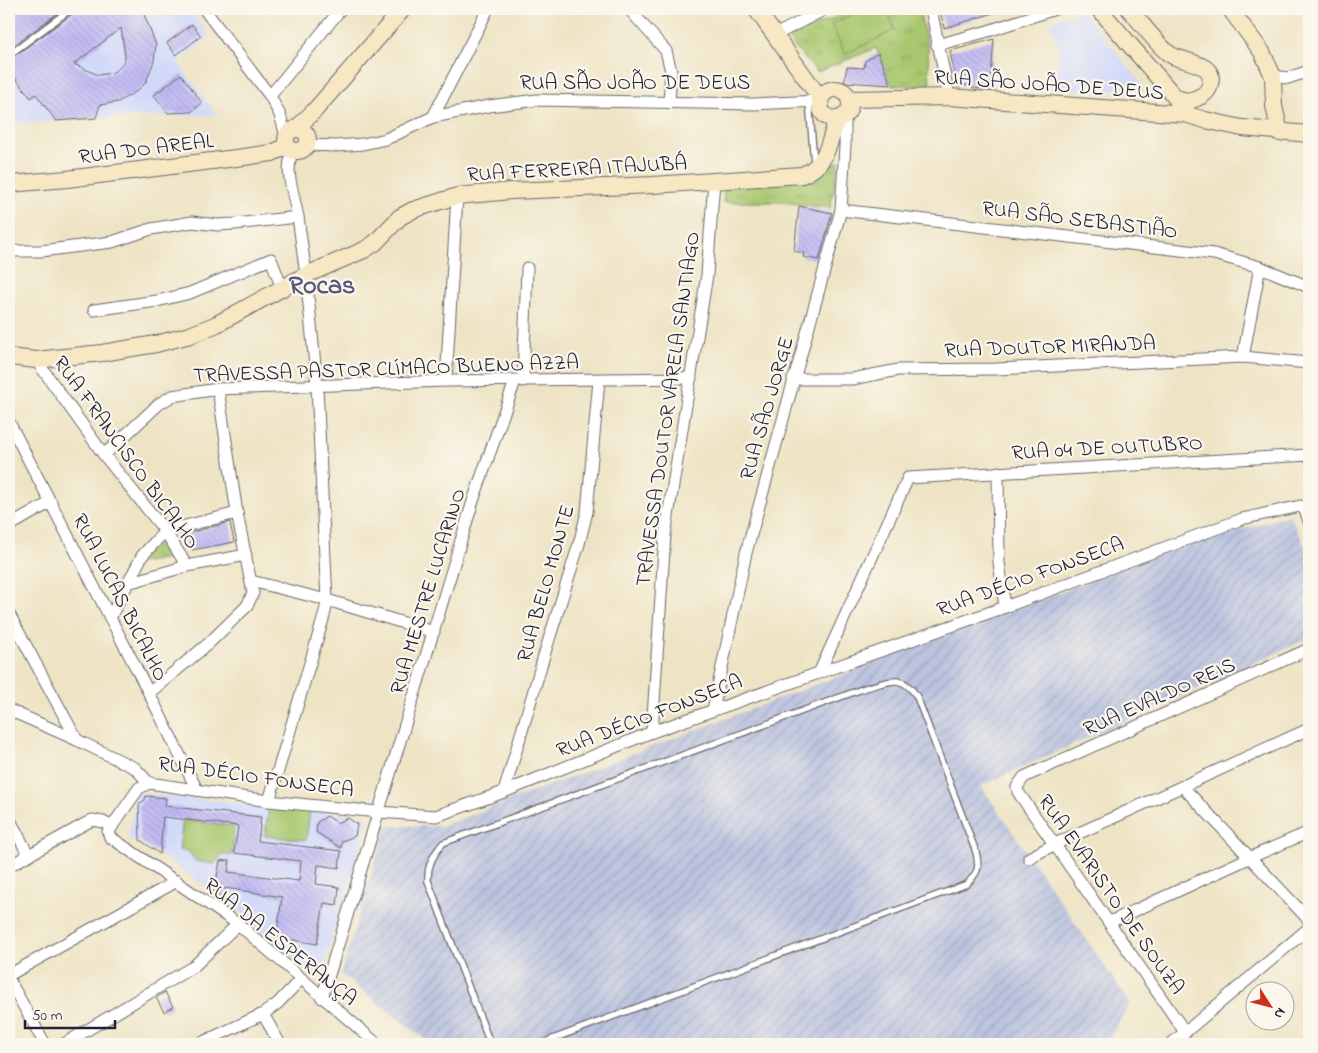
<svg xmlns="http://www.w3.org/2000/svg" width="1318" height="1053" font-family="'Indie Flower',sans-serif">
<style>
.built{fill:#d1d9f9}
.industrial{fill:url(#industrial-furrows)}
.grass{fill:url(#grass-tufts);stroke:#657454}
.garden{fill:#a8c76e;stroke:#657454}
.building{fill:url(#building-back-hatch);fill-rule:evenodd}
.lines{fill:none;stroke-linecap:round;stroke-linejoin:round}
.lane-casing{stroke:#69666b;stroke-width:8}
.street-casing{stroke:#69666b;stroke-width:13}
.secondary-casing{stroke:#69666b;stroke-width:18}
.lane{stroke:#fff;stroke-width:5.5}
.street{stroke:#fff;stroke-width:11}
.secondary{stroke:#f7e8c3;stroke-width:16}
.labels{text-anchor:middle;stroke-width:4.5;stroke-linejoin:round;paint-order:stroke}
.street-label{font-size:21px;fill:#22223b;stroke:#fbf7ec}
.district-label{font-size:26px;font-weight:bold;fill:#5a577c;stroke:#fbf7ec}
</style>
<defs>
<pattern id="industrial-furrows" width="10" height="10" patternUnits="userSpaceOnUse" patternTransform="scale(1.25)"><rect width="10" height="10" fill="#bbc3de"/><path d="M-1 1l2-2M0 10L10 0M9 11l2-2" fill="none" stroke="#a0a7bf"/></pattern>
<pattern id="grass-tufts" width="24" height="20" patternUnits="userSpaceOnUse" patternTransform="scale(1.25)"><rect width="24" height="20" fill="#a8c76e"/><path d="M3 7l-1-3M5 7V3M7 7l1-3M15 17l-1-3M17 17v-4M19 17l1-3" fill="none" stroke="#90ab60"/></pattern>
<pattern id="building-back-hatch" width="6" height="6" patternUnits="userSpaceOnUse" patternTransform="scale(1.25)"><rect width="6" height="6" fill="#c1baf4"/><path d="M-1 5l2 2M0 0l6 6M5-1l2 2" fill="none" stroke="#a6a0d2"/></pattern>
</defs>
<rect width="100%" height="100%" fill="#fbf7ec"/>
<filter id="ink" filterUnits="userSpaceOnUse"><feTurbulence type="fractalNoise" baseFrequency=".02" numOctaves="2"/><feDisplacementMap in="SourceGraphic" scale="10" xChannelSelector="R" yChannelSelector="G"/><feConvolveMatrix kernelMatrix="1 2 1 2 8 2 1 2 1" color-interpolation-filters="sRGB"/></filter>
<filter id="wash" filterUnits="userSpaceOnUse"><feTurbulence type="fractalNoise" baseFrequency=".0096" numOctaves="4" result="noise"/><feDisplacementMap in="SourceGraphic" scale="20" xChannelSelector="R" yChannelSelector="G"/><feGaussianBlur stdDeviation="1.12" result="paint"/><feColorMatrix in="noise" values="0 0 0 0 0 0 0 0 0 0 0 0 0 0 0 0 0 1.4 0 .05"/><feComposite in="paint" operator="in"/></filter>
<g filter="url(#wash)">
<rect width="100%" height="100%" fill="#eee4c5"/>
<g class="built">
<polygon points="9,9 190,9 210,37 178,62 217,115 96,118 9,124"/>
<polygon points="1082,11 1139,80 1141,87 1139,90 1136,91 1057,90 1059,44 1049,22"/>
<polygon points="137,793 366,816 368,819 321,975 312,973 223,898 156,852 128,838"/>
</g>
<polygon class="industrial" points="1290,515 1309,555 1309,638 981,786 1130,1003 1106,1044 431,1044 341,974 386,826 442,826 1164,553"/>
<g class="grass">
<polygon points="855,9 919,9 928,48 930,87 891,85 876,48 817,72 790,42 789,37"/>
<polygon points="839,161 830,208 781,202 723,202 725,185 819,171"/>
<polygon points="163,542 169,558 142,563 143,556"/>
</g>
<g class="garden">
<polygon points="863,9 886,9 895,30 845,54 831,24"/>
<polygon points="269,806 310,811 306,840 265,836"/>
<polygon points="183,820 234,826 232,855 223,855 214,864 196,861 188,851 179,850"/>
</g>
<g id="blocks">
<g class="building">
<polygon points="9,9 63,9 9,49"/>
<path d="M76,9h66l14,36 -2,16 -8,21 -9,9 -19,11 -18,3 -4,13 -40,3 -20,-27 -5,4 -22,-28v-10l65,-47zM121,28l4,28 -1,5 -6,8 -6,4 -14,2 -24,-11z"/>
<polygon points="940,9 999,9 1000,11 944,28"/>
<polygon points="192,24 201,36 176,55 167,43"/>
<polygon points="994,39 990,89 972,88 972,84 957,87 950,51"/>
<polygon points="878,53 891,85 844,82 847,67 864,68 865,61"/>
<polygon points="181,74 202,103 191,112 168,113 154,95"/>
<polygon points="799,206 832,213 819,260 803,257 804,253 794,251"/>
<polygon points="230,522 234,542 192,550 191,542 185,534"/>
<polygon points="146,796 166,798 165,806 261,817 258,841 341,851 339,868 318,865 316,884 339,887 337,905 324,903 317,944 293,940 292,942 276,940 282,897 225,888 224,898 214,892 220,861 230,860 228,872 299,881 301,861 234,853 238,826 163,817 160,854 140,840 139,804 145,800"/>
<polygon points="327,816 337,823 348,818 357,824 355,836 342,841 341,848 316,832 317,822"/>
<polygon points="165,992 173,1007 164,1012 156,998"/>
</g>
</g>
</g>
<g filter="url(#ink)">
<use href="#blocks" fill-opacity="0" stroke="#69666b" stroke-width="1"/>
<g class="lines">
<defs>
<g id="lane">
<polyline points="9,55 71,9"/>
<polyline points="809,101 814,163"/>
<path d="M493,1044l-5,-6 -60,-157c-1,-15 5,-26 15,-38l422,-155c24,-6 37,-16 52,9l59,155c4,17 2,20 -9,32l-417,156 -7,4"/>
</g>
<g id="street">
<polyline points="204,9 270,96 280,115 286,136"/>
<polyline points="629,9 666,51 671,71 669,102"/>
<polyline points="931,9 949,97"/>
<polyline points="775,35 825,9"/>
<polyline points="937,45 988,31 1055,9"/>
<polyline points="1273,76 1288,78 1309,71"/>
<polyline points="270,96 341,9"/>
<polyline points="433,117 488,9"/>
<polyline points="307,145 336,146 363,144 386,139 433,117 489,106 537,100 753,104 820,101"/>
<polyline points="841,210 1214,254 1260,267 1309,287"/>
<polyline points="9,251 41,251 112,242 151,229 192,222 217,225 235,224 298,217"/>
<polyline points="94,310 157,301 190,293 271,259 282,288"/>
<polyline points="1243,357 1260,267"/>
<polyline points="36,360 104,455 165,531 187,566"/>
<polyline points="793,379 852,379 898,370 996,369 1243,357 1309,363"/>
<polyline points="446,381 457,196"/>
<polyline points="523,381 527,268"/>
<polyline points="9,422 149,693 197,790"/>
<polyline points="104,455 159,404 172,396 218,389 446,381 691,378"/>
<polyline points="998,472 999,562 1005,607"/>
<polyline points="9,526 51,502"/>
<polyline points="251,581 327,600 434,632"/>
<polyline points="128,583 187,566 246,555"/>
<polyline points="9,614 77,740"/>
<polyline points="110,618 142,556 165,531 237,513"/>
<polyline points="820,671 908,478 1309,455"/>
<polyline points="149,693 208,644 247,606 253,593 237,513 218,389"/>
<polyline points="9,710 77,740 135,768 149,783 269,801 378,812 436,816 504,792 652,732 1005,607 1242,519 1300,506 1305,510 1309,521"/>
<polyline points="713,710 746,553 841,210 845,146 845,116"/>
<polyline points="652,732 665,535 707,275 714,181"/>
<polyline points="149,783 139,788 108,832 110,837 238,924 377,1044"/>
<polyline points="1183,787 1309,920"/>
<polyline points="504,792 546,649 579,544 587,512 599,380"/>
<polyline points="269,801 324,616 327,602 317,385 306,275 298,217 290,180 289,170 291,150"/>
<polyline points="9,818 28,854"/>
<polyline points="1029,858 1055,844 1309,729"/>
<polyline points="9,866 92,820 103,822 112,827"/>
<polyline points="1110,922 1249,858 1309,832"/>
<polyline points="9,975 177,881"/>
<polyline points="9,980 45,1044"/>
<polyline points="322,998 473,501 515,381"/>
<polyline points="263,1014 280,1044"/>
<polyline points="1185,1032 1018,792 1017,787 1024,777 1309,649"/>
<polyline points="64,1044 194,966 238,924"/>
<polyline points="199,1044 263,1014 277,1004 301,979"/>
<polyline points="1171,1044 1309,928"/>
</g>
<g id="secondary">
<polyline points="756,9 820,98"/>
<path d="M1099,9l76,88c8,4 14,5 22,1 6,-2 12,-7 13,-14 7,-23 -30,-21 -42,-31 -12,-10 -28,-32 -39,-44"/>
<polyline points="1230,9 1262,52 1273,76 1274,106 1280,133"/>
<circle cx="835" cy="104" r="15"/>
<polyline points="850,99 949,97 1185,114"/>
<polyline points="1178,105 1185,114 1205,120 1242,128 1309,134"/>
<polyline points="297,128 315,110 403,9"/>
<circle cx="297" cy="140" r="11"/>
<polyline points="9,184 67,179 244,157 272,153 287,146"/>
<path d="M9,357l27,3 66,-7 54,-9 34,-9 27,-11 89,-49 58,-25 11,-7 25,-26 13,-7 44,-14 54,-5 142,-6 149,-10c25,-9 27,-33 35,-56"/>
</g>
</defs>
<use href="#lane" class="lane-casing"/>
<use href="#street" class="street-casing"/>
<use href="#secondary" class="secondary-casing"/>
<use href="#lane" class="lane"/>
<use href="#street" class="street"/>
<use href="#secondary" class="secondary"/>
</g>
</g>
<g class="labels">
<g class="street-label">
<text x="635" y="89">RUA SÃO JOÃO DE DEUS</text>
<text transform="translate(1049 84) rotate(4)" y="7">RUA SÃO JOÃO DE DEUS</text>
<text transform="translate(146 148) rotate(-7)" y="7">RUA DO AREAL</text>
<text transform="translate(577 168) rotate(-3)" y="7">RUA FERREIRA ITAJUBÁ</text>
<text transform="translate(1080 219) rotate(7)" y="7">RUA SÃO SEBASTIÃO</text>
<text transform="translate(1050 346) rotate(-2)" y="7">RUA DOUTOR MIRANDA</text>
<text transform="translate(386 368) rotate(-2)" y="7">TRAVESSA PASTOR CLÍMACO BUENO AZZA</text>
<text transform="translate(766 408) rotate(-74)" y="7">RUA SÃO JORGE</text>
<text transform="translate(667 409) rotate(-82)" y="7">TRAVESSA DOUTOR VARELA SANTIAGO</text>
<text transform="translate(1107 447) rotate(-3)" y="7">RUA 04 DE OUTUBRO</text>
<text transform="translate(127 452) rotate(54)" y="7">RUA FRANCISCO BICALHO</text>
<text transform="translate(1030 576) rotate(-20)" y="7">RUA DÉCIO FONSECA</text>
<text transform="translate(545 583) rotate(-74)" y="7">RUA BELO MONTE</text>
<text transform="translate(427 591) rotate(-73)" y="7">RUA MESTRE LUCARINO</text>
<text transform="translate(121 597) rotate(63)" y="7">RUA LUCAS BICALHO</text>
<text transform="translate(1159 696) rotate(-24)" y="7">RUA EVALDO REIS</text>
<text transform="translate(649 715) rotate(-21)" y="7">RUA DÉCIO FONSECA</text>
<text transform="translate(256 776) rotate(8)" y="7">RUA DÉCIO FONSECA</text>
<text transform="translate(1112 894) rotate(55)" y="7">RUA EVARISTO DE SOUZA</text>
<text transform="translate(281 941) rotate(39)" y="7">RUA DA ESPERANÇA</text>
</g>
<g class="district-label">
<text x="322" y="293">Rocas</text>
</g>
</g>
<rect width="1318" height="1053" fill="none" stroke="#fbf7ec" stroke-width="30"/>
<g transform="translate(1270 1006) rotate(126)"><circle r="24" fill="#fbf7ec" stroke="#a4a2a5"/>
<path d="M0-4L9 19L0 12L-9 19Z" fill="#c8321e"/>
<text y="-8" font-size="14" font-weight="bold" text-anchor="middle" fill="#22223b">N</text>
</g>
<path d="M25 1020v8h90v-8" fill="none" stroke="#22223b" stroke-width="2.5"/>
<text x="32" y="1020" font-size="15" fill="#22223b" stroke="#fbf7ec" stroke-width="4" paint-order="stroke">50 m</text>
</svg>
